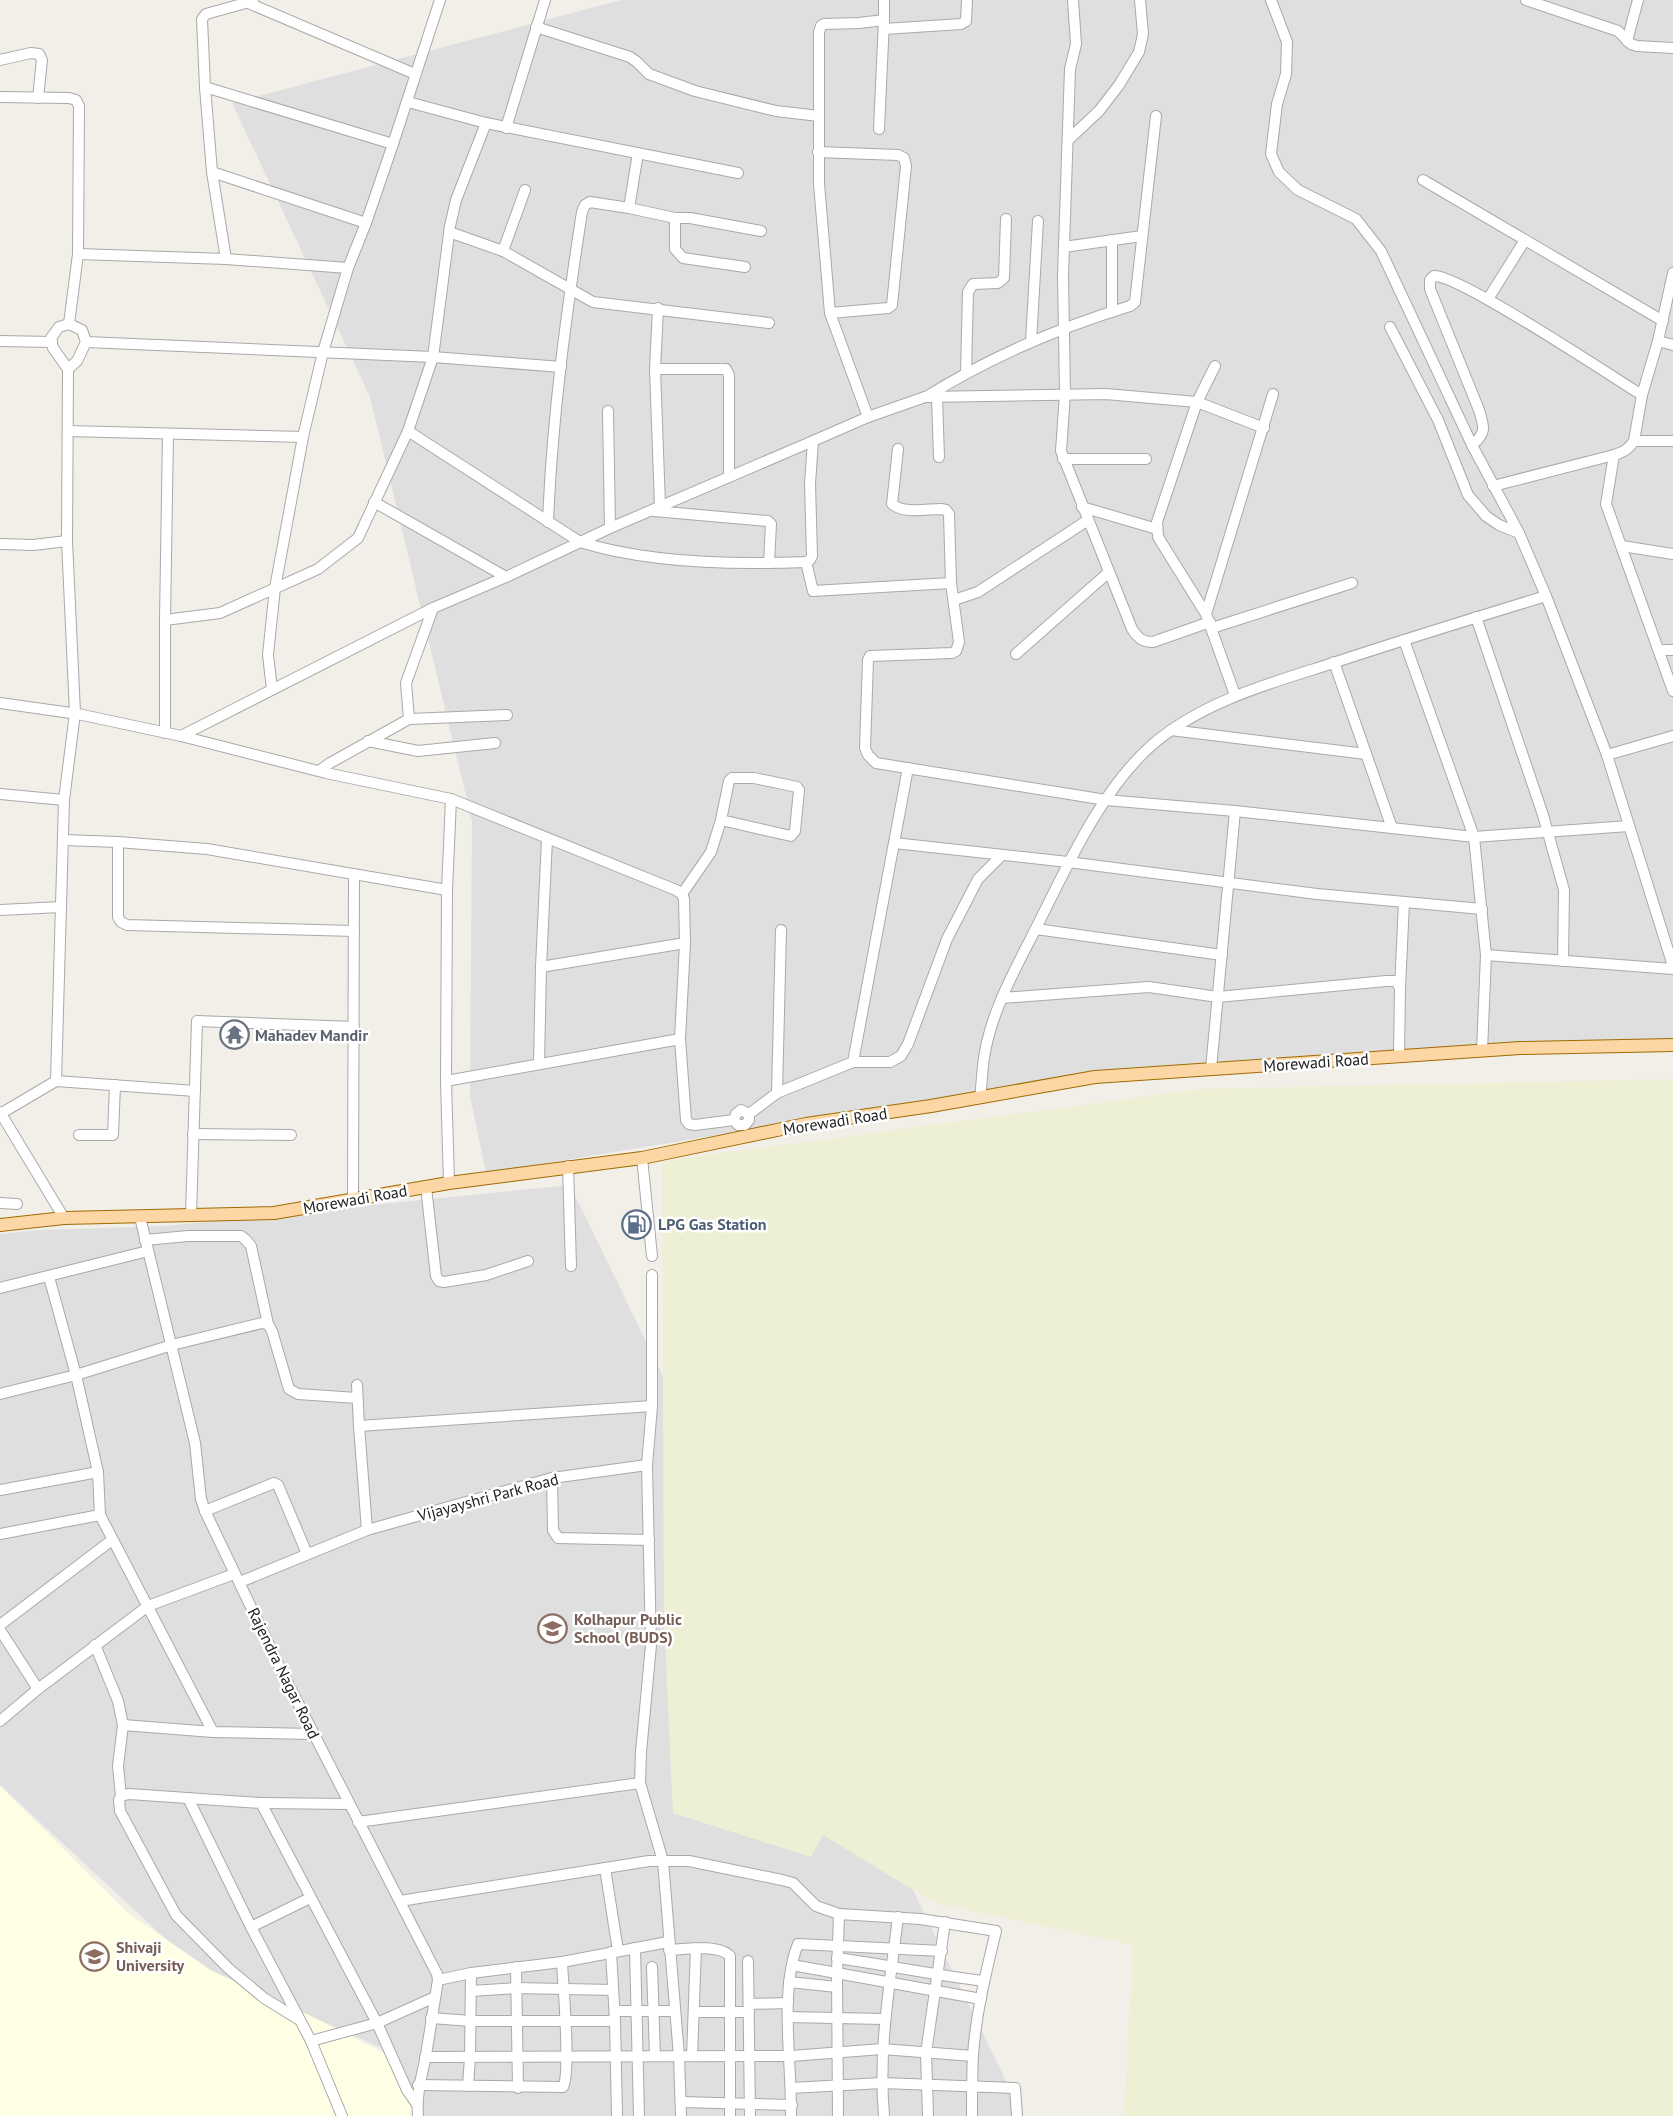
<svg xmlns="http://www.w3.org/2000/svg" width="1673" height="2116" font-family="'PT Sans',sans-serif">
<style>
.residential{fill:#e0dfdf}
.education{fill:#ffffe5}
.farmland{fill:#eef0d5}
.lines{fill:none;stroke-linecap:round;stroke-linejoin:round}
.minor-casing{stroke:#a9a9a9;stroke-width:12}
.major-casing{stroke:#a06b00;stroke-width:14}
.minor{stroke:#fff;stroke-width:10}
.major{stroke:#fcd6a4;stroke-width:12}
.labels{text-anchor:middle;stroke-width:5;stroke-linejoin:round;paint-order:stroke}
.worship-label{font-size:16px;font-weight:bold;fill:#5b616d;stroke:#fff;text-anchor:start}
.street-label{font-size:16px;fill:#222;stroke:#fff}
.service-label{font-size:16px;font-weight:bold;fill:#4e5e75;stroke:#fff;text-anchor:start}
.education-label{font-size:16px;font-weight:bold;fill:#785e54;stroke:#fff;text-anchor:start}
</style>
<rect width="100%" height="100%" fill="#f2efe9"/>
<g class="residential">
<polygon points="621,0 1673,0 1673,1043 1055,1080 486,1173 470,1096 472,821 370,397 232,103"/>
<polygon points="570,1185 1023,2116 414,2116 390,2052 212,1971 169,1942 0,1785 0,1234 40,1230 165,1226"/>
</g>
<polygon class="education" points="0,1786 128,1913 212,1971 296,2009 392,2057 415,2116 0,2116"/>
<polygon class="farmland" points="1673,1079 1673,2116 1124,2116 1133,1945 935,1903 823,1835 811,1857 673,1813 664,1619 662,1161 1202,1089"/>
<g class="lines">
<defs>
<g id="minor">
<path d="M1073,0l3,44 -6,25 -7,206 2,119 -4,57 71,178c6,9 10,13 21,13l57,-20"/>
<polyline points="1271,0 1287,42 1286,74 1277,104 1271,154 1279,172 1298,190 1356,219 1381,251 1472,445 1519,533 1546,596 1607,755 1673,966"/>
<polyline points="1526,0 1618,31 1631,44 1637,46 1673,48"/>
<polyline points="246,2 415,74"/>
<polyline points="536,27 630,57 637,62 649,74 695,91 776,111 819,116"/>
<polyline points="884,29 961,24 966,21 967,0"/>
<polyline points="1627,41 1638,0"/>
<polyline points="0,60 31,53 39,54 42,60 38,98"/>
<polyline points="205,87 202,19 206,14 253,1"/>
<polyline points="0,97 69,98 76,100 79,106 78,254 69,324"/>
<polyline points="408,102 486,123 738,173"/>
<polyline points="486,123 456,200 450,226 433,357 561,367"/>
<polyline points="506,128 545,0"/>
<polyline points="879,129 884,20"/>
<polyline points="1068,140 1099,111 1119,85 1139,52 1143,34 1140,0"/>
<polyline points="818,152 898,155 904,158 906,166 892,305 888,308 830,313"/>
<polyline points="212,172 366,223"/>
<polyline points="1423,180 1663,321"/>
<polyline points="629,208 638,153"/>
<polyline points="675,218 690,218 761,231"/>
<polyline points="449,232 503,251 525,190"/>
<polyline points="1112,240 1112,312"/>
<polyline points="1064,247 1142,236"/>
<polyline points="503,251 593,302 769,323"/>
<polyline points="78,254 226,259 212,172 205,87 393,144"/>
<polyline points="226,259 348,268"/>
<polyline points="1488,299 1525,240"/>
<polyline points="1390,327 1438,420 1468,495 1486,516 1499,525 1519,533"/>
<polyline points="0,341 52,342"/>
<polyline points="1658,341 1673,345"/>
<polyline points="86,342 433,357 408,431 358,538 318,569 220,613 165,620 165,733"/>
<polyline points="1031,342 1038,221"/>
<polyline points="1215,366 1197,402 1157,522 1158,537 1206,614 1235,695"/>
<polyline points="655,369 658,308"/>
<polyline points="966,372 968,292 973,284 998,283 1004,278 1006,219"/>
<path d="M926,397c64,-40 132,-69 204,-91l5,-4 21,-186"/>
<polyline points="937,398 939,457"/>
<polyline points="608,411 610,528"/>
<polyline points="868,417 830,313 819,184 819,32 821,26 824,24 859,23 884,20 884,0"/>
<polyline points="68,431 303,437"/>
<path d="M408,431l172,111c68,21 155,23 226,20l4,-2 2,-4 -2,-72 3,-43 55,-24 57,-20 181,-3 91,8 67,26"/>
<polyline points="1634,441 1673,441"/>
<path d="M1472,445c15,-12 12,-18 7,-35l-49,-121v-9l4,-4c24,-2 177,100 208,119"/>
<path d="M898,449l-6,55c12,10 34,5 49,5l5,1 3,4 2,69 8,59 -3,9 -4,2 -82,3 -2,4 -3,88 3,7 8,8 230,37 129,11 239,26 155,-11"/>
<polyline points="1614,455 1606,504 1673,691"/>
<polyline points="1063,459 1146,459"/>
<path d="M1493,486l121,-31c9,-3 14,-5 20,-14l8,-46 16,-54 15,-68"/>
<polyline points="374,502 506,577"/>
<polyline points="660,506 655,369 726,369 729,375 729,477"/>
<polyline points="1082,507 1157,529"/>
<polyline points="654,511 768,521 771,524 769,563"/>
<path d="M548,522c4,-103 18,-207 34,-310l3,-7 5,-3 39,6 46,10v31l8,9 62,9"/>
<polyline points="0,544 33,545 67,541"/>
<polyline points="1622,546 1673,554"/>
<polyline points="806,562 813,591 951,583"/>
<polyline points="954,600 978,592 1088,520"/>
<polyline points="1206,614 1273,394"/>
<polyline points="1476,617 1543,815 1564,890 1563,961"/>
<polyline points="165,620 168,434"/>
<polyline points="1212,628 1352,583"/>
<polyline points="1404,640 1474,837 1486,955 1482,1051"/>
<polyline points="1659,650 1673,650"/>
<polyline points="1016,654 1109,572"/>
<polyline points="1334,662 1392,828"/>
<polyline points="272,689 268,655 275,588 303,437 323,352 348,268 366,223 393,144 440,0"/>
<polyline points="0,703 78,714 181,736 326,773 451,799 676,890 682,894 684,899 685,943 680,1039 686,1120 689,1124 695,1125 734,1120 736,1114 741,1110 749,1114"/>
<polyline points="409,719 406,683 433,608"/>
<polyline points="1171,730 1366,754"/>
<polyline points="181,736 433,608 506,577 610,528 813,441"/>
<polyline points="368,741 418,751 495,743"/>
<polyline points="1607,755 1673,736"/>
<polyline points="319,771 330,763 409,719 507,715"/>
<polyline points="0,794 64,800"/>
<polyline points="64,840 118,842 207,849 447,890"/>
<polyline points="118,842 118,917 121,922 127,925 354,931"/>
<polyline points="894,843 1068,862 1317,894 1482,909"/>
<polyline points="682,894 711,852 721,820 729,781 732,778 754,778 797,787 799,790 795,831 791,836 721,820"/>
<polyline points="0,910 61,907"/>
<polyline points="1036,929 1222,955"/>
<polyline points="1486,955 1673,969"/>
<polyline points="541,967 685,943"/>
<polyline points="1400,988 1404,902"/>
<polyline points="1002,998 1149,987 1218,997 1386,981 1396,981 1400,988 1399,1056"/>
<polyline points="853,1062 890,1062 901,1056 908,1044 947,939 978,879 1001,856"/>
<polyline points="539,1064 541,967 547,839"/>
<polyline points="1211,1069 1235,811"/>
<polyline points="56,1081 195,1091"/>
<polyline points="446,1081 680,1039"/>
<polyline points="777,1093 781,930"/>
<path d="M980,1098c2,-15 2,-31 5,-46 9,-50 38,-96 60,-142 28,-56 60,-124 108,-166 51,-43 115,-60 177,-80 72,-24 144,-46 216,-68"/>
<polyline points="0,1112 64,1218"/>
<polyline points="0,1114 56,1081 64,800 75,713 67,541 68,369 53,348 51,338 59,327 69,324 82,330 86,342 77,361 68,369"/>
<polyline points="749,1114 777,1093 853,1062 908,768"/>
<polyline points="734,1120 738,1125 745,1125 749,1120 749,1114"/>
<polyline points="193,1134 291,1135"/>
<polyline points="79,1135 113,1135 115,1085"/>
<polyline points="642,1158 652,1256"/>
<polyline points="568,1166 571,1266"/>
<polyline points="449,1183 446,1081 447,890 451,799"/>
<polyline points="426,1187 436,1276 439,1281 444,1282 486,1275 528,1261"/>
<polyline points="353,1199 354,874"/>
<polyline points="0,1203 17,1204"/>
<polyline points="191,1216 197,1021 354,1027"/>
<path d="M140,1217l55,226 6,56 4,12 76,159 156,304 1,6c-4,25 -8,50 -12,75 -4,21 -10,39 -8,61"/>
<polyline points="145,1240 188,1236 241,1236 246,1240 251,1246 268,1324 272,1331 289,1389 298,1394 357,1398"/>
<polyline points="652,1275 652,1406 647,1465 651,1645 641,1752 640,1783 663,1861 679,2056 681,2116"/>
<polyline points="49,1277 76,1375 98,1472 100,1515"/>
<polyline points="0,1288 148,1251"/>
<polyline points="357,1385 359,1426"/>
<polyline points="0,1394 76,1375 172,1345 262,1323 268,1324"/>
<polyline points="552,1478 553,1530 558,1538 649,1540"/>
<polyline points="0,1490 98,1472"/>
<polyline points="205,1511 274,1483 278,1485 307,1554"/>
<polyline points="367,1530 552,1478 647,1465"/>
<polyline points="0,1534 100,1515 213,1732"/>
<polyline points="240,1582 367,1530 359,1426 652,1406"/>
<polyline points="0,1625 112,1540"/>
<polyline points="0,1630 38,1689"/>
<polyline points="95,1645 118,1701 123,1725 118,1766 121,1796 119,1800 120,1811 176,1915 228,1968 264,1998 298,2019"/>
<polyline points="0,1721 38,1689 148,1606 234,1574"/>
<polyline points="123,1725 213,1732 313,1734"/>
<polyline points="121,1796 129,1794 261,1803 377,2023 407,2090 416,2103"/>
<polyline points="188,1798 251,1927 311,2041 342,2116"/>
<polyline points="261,1803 349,1804"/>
<polyline points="358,1822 640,1783"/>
<polyline points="605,1868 618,1951"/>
<path d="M400,1901l249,-40h40l93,19 11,3 23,23 23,8 81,5 76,12c-10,41 -20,82 -23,124 -1,20 -1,41 -1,61"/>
<polyline points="251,1927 310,1898"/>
<polyline points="635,1948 639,2116"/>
<path d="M669,1950c15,-1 50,-6 61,6v160"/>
<polyline points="611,1952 615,2021 617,2116"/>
<path d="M837,1958c49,7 98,17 147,23"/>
<polyline points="748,1961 750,2116"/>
<polyline points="792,1965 981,1999"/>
<polyline points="516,1967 518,2088"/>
<polyline points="652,1967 655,2056"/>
<polyline points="438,1980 471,1973 562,1962 668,1942"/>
<polyline points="789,1982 837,1987"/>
<polyline points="471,1991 517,1988 613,1990"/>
<polyline points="749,2004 788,2003"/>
<polyline points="615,2011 675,2011"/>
<polyline points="694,2012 749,2012"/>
<polyline points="788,2017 884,2019"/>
<polyline points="431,2018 471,2021 615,2021"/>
<polyline points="311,2041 377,2023 435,1997"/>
<polyline points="692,2056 696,1948"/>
<polyline points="425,2057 791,2056 882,2049 973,2056"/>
<path d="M418,2085l145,2c8,-14 0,-103 -1,-125"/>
<polyline points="468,2086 470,2057 471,1973"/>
<polyline points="791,2088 882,2083 1015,2088 1017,2116"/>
<polyline points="681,2102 792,2105"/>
<path d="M791,2116c1,-52 -12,-125 7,-172l144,7"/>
<polyline points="838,2116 837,1974 839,1914"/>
<path d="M884,2116c-6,-67 6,-132 14,-199"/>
<polyline points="928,2116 926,2053 945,1922"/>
</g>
<polyline id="major" points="0,1225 64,1218 274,1213 449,1183 642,1158 806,1124 931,1106 1095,1077 1520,1048 1673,1045"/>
</defs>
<use href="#minor" class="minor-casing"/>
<use href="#major" class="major-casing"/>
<use href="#minor" class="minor"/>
<use href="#major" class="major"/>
</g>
<defs>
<symbol id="temple-ring" viewBox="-11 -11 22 22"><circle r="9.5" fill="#fff" stroke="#6b7280" stroke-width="1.5"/><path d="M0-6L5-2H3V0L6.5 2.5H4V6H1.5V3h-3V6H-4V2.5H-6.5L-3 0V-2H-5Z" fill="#6b7280"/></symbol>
<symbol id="fuel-ring" viewBox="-11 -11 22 22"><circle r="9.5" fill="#fff" stroke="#5c6f8a" stroke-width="1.5"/><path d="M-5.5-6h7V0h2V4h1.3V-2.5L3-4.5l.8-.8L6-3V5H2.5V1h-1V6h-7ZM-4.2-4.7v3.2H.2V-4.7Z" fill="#5c6f8a"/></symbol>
<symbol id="university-ring" viewBox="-11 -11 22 22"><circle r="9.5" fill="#fff" stroke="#8d6e63" stroke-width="1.5"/><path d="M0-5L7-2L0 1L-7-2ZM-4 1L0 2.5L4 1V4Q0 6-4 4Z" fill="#8d6e63"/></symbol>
</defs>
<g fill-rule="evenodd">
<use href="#temple-ring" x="218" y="1018" width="33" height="33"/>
<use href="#fuel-ring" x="620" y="1208" width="33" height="33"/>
<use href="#university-ring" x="536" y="1612" width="33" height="33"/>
<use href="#university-ring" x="78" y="1940" width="33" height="33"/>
</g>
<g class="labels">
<g class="worship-label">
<text x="255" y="1041">Mahadev Mandir</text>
</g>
<g class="street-label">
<text transform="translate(1316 1062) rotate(-4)" y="6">Morewadi Road</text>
<text transform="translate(835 1121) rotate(-9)" y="6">Morewadi Road</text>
<text transform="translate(355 1199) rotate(-10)" y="6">Morewadi Road</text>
<text transform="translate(488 1497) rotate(-15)" y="6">Vijayayshri Park Road</text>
<text transform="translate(284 1673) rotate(64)" y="6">Rajendra Nagar Road</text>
</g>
<g class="service-label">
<text x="658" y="1230">LPG Gas Station</text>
</g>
<g class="education-label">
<text x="574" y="1625">Kolhapur Public<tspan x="574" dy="18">School (BUDS)</tspan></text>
<text x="116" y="1953">Shivaji<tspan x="116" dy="18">University</tspan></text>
</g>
</g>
</svg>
